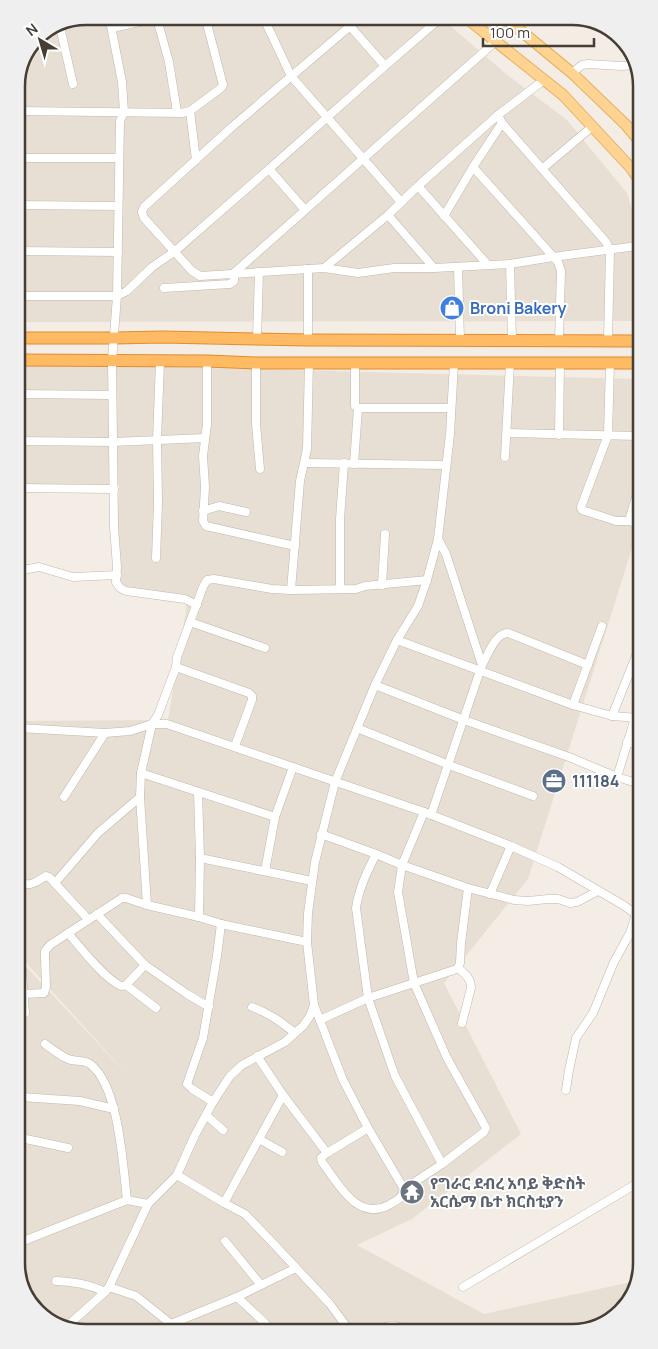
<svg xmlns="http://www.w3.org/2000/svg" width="658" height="1349" font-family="Manrope,'Noto Sans Ethiopic',sans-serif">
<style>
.residential{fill:#e7dfd3}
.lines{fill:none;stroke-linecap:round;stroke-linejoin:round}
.minor-casing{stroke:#c2b7aa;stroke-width:9}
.major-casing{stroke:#e7af5f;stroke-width:12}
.highway-casing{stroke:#e28c30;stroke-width:13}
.minor{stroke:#fff;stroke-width:8}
.major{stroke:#ffd492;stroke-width:10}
.highway{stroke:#ffba64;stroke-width:11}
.labels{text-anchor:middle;stroke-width:4;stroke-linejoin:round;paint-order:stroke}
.shop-label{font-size:16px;font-weight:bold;fill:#366cbe;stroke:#fff;text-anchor:start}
.service-label{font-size:16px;font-weight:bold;fill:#4e5e75;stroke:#fff;text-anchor:start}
.worship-label{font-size:16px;font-weight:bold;fill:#5b616d;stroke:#fff;text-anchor:start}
.rim{fill:none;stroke:#463d34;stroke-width:2.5}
</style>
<rect width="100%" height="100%" fill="#f3ede5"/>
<g class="residential">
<polygon points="86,16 439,16 506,74 567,120 627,193 637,227 638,321 17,322 16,82 37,36"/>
<polygon points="18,363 638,379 639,526 528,879 444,983 521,1134 412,1219 357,1245 484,1314 636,1281 630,1302 599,1328 81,1333 44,1319 21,1290 20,960 137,1085 20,956 19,721 168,720 188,598 115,588 119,485 18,487"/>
</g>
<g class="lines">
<defs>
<g id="minor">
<polyline points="109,16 122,82 124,112 120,121 117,296 112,361 113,442 114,527 117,567 116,582 120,588 126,591 185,599 197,605"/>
<polyline points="264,16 266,23 291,76 401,202"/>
<polyline points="341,16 385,66"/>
<polyline points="362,16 233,126 144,207 142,212 144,218 192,271 200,276 324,268 358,273 394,268 434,268 510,264 553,257 637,246"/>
<polyline points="157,19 169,62 177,112"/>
<polyline points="266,23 276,16"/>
<polyline points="60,27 73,84"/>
<polyline points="112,28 167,16"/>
<polyline points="572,73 582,65 588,64 621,66 637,65"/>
<polyline points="17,111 182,113 190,111 221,88 223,85 205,16"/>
<polyline points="190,111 196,160"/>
<polyline points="498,115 502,123 606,242 610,250 608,341"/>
<polyline points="17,158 119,158"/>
<polyline points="473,167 558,262 561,271 559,340"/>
<polyline points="543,168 593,126"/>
<polyline points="269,169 305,210"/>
<polyline points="418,186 488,265"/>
<polyline points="17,205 118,206"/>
<polyline points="388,215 434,268"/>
<polyline points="444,216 473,167 502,123"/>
<polyline points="17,251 118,252"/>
<polyline points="510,264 512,340"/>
<polyline points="458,267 460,340"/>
<polyline points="324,268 388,215 418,186 498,115 544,80"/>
<polyline points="164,288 230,284 234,281 234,273 495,42"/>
<polyline points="17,296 117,296 127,291 152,267 174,252 269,169 385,66 443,16"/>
<polyline points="257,338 259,272"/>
<polyline points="308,340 308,269"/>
<polyline points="207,361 207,424 203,456 205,487 203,521 206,526 295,546"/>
<polyline points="256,363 256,424 260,469"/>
<polyline points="610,363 608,435 581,507 582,510 616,521 629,521 639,524"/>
<polyline points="18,394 112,395"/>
<polyline points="358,408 451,408"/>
<polyline points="507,433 638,436"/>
<polyline points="559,435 560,362"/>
<polyline points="18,441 113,442 205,438"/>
<polyline points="505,457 510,363"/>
<polyline points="305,463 445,465"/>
<polyline points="354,464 358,408 355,406 355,363"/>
<polyline points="18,488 114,489"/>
<polyline points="203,511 219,506 246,512"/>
<polyline points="629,521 638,490"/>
<polyline points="156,558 158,503 157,439 160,362"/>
<polyline points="18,571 39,567 73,577 117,575"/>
<polyline points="382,585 385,534"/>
<polyline points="340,589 340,519 344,463"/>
<polyline points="291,590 300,481 307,449 309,362"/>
<polyline points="190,622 265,648"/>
<polyline points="397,640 573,705 612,716 639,718"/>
<path d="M482,665c6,-10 13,-32 26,-32l80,32"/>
<polyline points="176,667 249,693 252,696 252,700 235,746"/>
<polyline points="375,685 464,720 569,757 617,777 640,784"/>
<polyline points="573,705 602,626"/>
<polyline points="612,716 636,656"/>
<polyline points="19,728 105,733 130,731 152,724 167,724 424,812 511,846 558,867 623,905 640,917"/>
<polyline points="357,728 449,765 533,796"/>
<polyline points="627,742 640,745"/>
<polyline points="141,773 275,817"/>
<polyline points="617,777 635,718"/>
<polyline points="198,792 200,858 199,917"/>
<polyline points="64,797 105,733"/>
<polyline points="431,815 482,665 446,554 438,539"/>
<path d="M376,854c-9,18 -17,34 -20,54l12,90 27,78 47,88"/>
<polyline points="200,858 312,881"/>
<polyline points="265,871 275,817 293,767"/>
<path d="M20,882c9,6 18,-1 26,-6l3,1 39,42"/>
<polyline points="55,883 98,833 140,797"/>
<polyline points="468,888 514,900 528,901 548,899 558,899 570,903 577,902 598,891"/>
<polyline points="490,894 511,846"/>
<polyline points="147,905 140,797 141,773 152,724 158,715 176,667 177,657 203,587 207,580 214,579 272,589 291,590 356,589 365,586 427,580"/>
<polyline points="97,914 145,965 187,994 209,1007"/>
<path d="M68,933c12,14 35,44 51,52 3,2 4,1 7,0l30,23"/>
<polyline points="20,946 25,1013"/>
<path d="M458,968c7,6 13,10 13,20l-9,35"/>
<polyline points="126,985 145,965"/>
<polyline points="24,994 44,993 46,987 45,957 45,951 50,945 122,898 126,898 147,905 199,917 221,924 307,942"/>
<path d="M252,1007c17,6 29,15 43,26"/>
<polyline points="320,1020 368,998 454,970 458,968 460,963 461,943 468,888 402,865 376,854 321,834"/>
<path d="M45,1044c7,5 15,11 23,15 7,3 15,0 22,5 29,21 33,102 37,136"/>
<polyline points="257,1056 283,1095 327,1153 368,1128"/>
<polyline points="566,1090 569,1070 576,1038 593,1013 614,962 630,933 636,914"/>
<polyline points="283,1095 224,1203 245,1214 271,1241 330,1304 349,1330"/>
<polyline points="21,1097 80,1101 114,1109"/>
<polyline points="213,1102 192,1089 187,1084 203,1038 217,956 221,924"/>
<polyline points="206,1115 223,1130"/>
<polyline points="21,1138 68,1148"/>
<polyline points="259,1139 282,1152"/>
<path d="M327,1153l-6,5 1,4c16,21 35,60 67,43 9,-5 13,-7 15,-16l-36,-61 -25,-48 -29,-75 -7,-63 1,-29 7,-51 20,-80 40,-97 22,-45 21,-34 9,-26 11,-41 12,-105 4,-71"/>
<polyline points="177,1175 224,1203"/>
<polyline points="404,1189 442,1164 484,1132 486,1128 447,1058 414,983 398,892 402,865 424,812"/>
<polyline points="225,1241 261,1285"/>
<polyline points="21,1242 127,1200 148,1204"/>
<path d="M56,1281c18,1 33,3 49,11"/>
<polyline points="109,1287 136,1296 171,1324 177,1332"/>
<polyline points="463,1287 641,1181"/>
<polyline points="237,1297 265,1323 271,1331"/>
<polyline points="171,1324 237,1297 296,1268"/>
<polyline points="66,1327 105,1292 109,1287 148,1204 177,1175 195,1135 213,1102 230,1076 242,1065 285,1042 295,1033 303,1026 310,1016 314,1005"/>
<path d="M381,1330c8,-6 14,-6 21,-1"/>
</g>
<g id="major">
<polyline points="464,16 563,95 631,168 637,177"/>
<polyline points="503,16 572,73 626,125 637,138"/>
</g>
<g id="highway">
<polyline points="17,338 115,338 162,337 308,340 638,341"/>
<polyline points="18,360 207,361 256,363 638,363"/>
</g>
</defs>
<use href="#minor" class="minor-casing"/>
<use href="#major" class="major-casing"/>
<use href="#highway" class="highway-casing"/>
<use href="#minor" class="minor"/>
<use href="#major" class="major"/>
<use href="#highway" class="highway"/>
</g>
<defs>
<symbol id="shop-disc" viewBox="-11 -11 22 22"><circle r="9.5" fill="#3f7fe0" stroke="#fff"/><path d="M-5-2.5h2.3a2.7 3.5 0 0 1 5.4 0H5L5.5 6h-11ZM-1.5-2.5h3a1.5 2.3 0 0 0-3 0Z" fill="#fff"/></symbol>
<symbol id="office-disc" viewBox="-11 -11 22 22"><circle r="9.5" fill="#5c6f8a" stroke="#fff"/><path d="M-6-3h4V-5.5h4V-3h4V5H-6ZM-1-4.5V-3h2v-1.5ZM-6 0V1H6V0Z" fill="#fff"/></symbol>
<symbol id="temple-disc" viewBox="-11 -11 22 22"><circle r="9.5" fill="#6b7280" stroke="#fff"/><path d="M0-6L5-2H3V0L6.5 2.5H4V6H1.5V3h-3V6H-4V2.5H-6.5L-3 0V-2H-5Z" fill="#fff"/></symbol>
</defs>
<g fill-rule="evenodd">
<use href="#shop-disc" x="438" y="294" width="28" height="28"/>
<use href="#office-disc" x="540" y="767" width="28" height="28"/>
<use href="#temple-disc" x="398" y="1178" width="28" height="28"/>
</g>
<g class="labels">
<g class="shop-label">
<text x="470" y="314">Broni Bakery</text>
</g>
<g class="service-label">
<text x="572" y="787">111184</text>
</g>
<g class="worship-label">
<text x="430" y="1189">የግራር ደብረ አባይ ቅድስት<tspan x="430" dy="18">አርሴማ ቤተ ክርስቲያን</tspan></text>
</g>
</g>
<path d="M0 0H658V1349H0ZM86 25H572A61 61 0 0 1 633 86V1263A61 61 0 0 1 572 1324H86A61 61 0 0 1 25 1263V86A61 61 0 0 1 86 25Z" fill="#f0efef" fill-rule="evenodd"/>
<path class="rim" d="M86 25H572A61 61 0 0 1 633 86V1263A61 61 0 0 1 572 1324H86A61 61 0 0 1 25 1263V86A61 61 0 0 1 86 25Z"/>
<g transform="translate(40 40) rotate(322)" stroke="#ffffff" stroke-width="4" paint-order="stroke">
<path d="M0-4L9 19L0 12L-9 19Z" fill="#463d34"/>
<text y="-8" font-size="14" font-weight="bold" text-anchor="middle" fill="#463d34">N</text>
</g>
<path d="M483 38v8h111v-8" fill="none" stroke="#463d34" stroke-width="2.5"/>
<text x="490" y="38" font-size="15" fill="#463d34" stroke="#ffffff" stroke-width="4" paint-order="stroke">100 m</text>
</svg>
